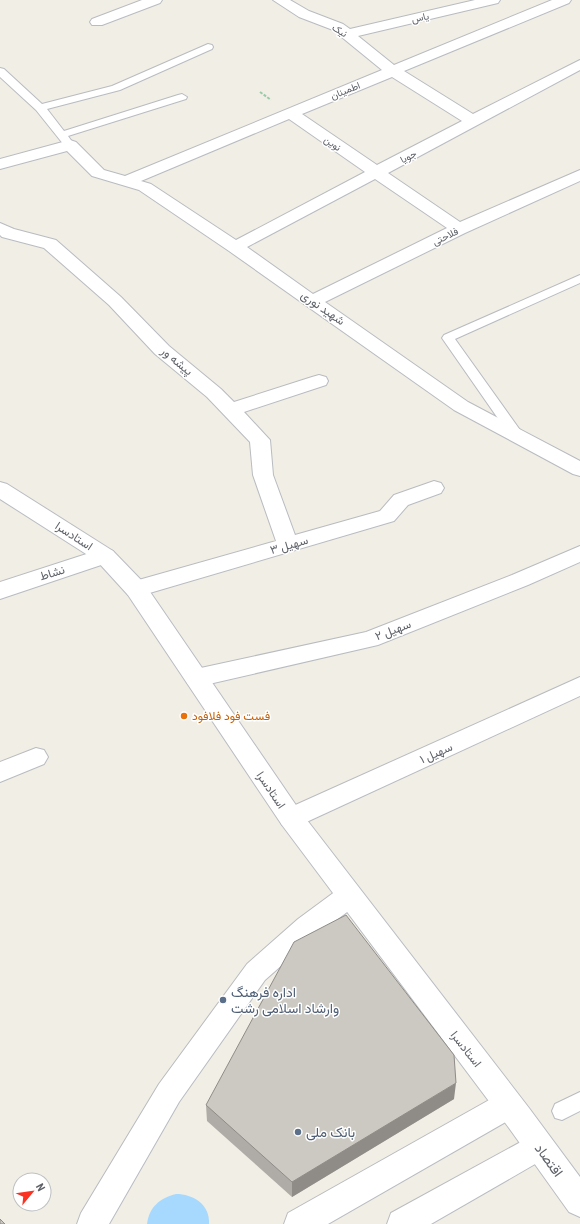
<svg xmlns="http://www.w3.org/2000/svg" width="580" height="1224" font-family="'Roboto Condensed',Vazirmatn,sans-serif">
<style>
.water{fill:#a7d9ff}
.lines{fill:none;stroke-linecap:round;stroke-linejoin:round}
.lane-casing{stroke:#b8bbc0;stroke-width:2}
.street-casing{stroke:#b8bbc0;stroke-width:2}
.secondary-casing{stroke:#b9bcc2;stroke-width:2}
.path{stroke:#97cca7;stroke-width:2;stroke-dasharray:3 1.5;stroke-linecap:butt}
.lane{fill:#fff;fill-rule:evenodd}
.street{fill:#fff;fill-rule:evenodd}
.secondary{fill:#fff;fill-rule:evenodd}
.wall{fill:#afaca7}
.shaded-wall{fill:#8f8c88}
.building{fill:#ccc8c2;stroke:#8f8c88}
.food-dot{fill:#e8710a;stroke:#fff;stroke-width:1.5}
.service-dot{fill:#5c6f8a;stroke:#fff;stroke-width:1.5}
.labels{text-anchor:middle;stroke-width:3;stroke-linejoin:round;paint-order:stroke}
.far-street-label{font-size:10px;fill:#5d6167;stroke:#fff}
.street-label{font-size:12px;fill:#5d6167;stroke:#fff}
.food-label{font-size:12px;fill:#c56008;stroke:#fff;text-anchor:start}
.near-service-label{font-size:14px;fill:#4e5e75;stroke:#fff;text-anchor:start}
.near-street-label{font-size:14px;fill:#5d6167;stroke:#fff}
</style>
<rect width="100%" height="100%" fill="#f1eee5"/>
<path class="water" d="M176,1194c17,0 34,10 33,30h-62c2,-17 13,-26 29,-30z"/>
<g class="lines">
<defs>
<g id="lane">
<polygon points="208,44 212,45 213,47 212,49 120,90 47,109 64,131 178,95 182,94 187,97 186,99 68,136 73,143 68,146 64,145 36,110 0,77 0,68 4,69 42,104 112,86"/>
<polygon points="580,275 580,283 455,339 525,437 523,440 513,440 442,338 444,335"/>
<polygon points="580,1092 580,1111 562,1120 555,1118 552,1111 555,1104"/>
</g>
<g id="street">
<polygon points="142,0 162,0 160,3 102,25 92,25 90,22 92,19"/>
<path d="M273,0h17l19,11 34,13 7,5 125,-29h25l-2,3 -140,33 36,29 158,-65h19l-2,3 -165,68 69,43 107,-54v10l-192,103 72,49 120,-52v11l-115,52 -140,69 143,100 112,59v15l-7,-2 -119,-64 -225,-159 -90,-61 -47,-14 -25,-25 -67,18v-10l70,-19 6,2 28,28 21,6 257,-106 -49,-40 -34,-13zM392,77l70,44 -85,44 -75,-51zM289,119l76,53 -129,68 -85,-56 -10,-3zM375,179l72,49 -134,66 -66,-47z"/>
<polygon points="0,223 14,229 56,240 121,297 169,346 221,389 234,402 312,377 319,375 326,377 328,381 326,385 244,412 270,440 273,475 295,535 380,511 394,495 434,481 441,483 444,488 441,493 408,505 394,521 136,597 128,595 125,589 128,583 276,541 253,475 250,442 207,397 155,354 109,305 44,248 2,237 0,235"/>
<polygon points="580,546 580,562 528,585 378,645 196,687 188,684 185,678 188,672 196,669 366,632 512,575"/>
<polygon points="105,548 113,551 116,556 113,561 0,599 0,582"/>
<polygon points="580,677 580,696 300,825 291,828 282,825 279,818 282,811"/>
<polygon points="36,748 44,750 48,757 44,764 0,782 0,762"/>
<polygon points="349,885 358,888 362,896 358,904 316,935 265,980 179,1102 109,1224 77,1224 81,1213 159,1084 247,964 298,919 340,888"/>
<polygon points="508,1092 518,1095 522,1105 518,1115 328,1224 284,1224 288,1213 498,1095"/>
<polygon points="539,1132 549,1136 553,1146 549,1156 431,1224 387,1224 391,1213"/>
</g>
<polygon id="secondary" points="0,482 7,484 113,551 144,583 300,811 529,1108 580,1177 580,1217 569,1212 509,1128 282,825 128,595 97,561 0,499"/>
</defs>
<use href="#lane" class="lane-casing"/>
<use href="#street" class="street-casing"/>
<use href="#secondary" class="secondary-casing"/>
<polyline class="path" points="260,92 271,100"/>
<use href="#lane" class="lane"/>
<use href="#street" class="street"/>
<use href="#secondary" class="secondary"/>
</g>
<polygon class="wall" points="454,1099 292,1197 207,1121 206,1105"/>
<polygon class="shaded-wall" points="456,1083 454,1099 292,1197 292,1182"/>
<g class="building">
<polygon points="346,915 454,1055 456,1083 292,1182 206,1105 294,942"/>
<polygon points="0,1219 5,1224 0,1224"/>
</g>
<circle class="food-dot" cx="184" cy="716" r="4"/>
<g class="service-dot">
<circle cx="223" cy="1000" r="4"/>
<circle cx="298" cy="1132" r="4"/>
</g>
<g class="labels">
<g class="far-street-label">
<text transform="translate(420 17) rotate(-13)" y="4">یاس</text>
<text transform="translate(340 30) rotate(32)" y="4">نیک</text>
<text transform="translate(345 90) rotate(-22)" y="4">اطمینان</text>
<text transform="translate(333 143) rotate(35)" y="4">نوین</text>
<text transform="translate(408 156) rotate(-28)" y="4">جویا</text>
<text transform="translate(445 236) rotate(-26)" y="4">فلاحتی</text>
</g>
<g class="street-label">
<text transform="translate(323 308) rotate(35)" y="4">شهید نوری</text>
<text transform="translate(177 361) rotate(40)" y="4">پیشه ور</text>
<text transform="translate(74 536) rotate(33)" y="4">استادسرا</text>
<text transform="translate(289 545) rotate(-16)" y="4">سهیل ۳</text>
<text transform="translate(52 573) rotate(-17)" y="4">نشاط</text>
<text transform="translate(393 630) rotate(-21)" y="4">سهیل ۲</text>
<text transform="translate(436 753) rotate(-24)" y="4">سهیل ۱</text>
<text transform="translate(271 790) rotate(56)" y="4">استادسرا</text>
<text transform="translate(466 1049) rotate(52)" y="4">استادسرا</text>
</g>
<g class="food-label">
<text x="192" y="720">فست فود فلافود</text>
</g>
<g class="near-service-label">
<text x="231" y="997">اداره فرهنگ<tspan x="231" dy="16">وارشاد اسلامی رشت</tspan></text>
<text x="306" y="1137">بانک ملی</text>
</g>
<g class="near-street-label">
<text transform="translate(549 1160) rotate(54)" y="5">اقتصاد</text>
</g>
</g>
<g transform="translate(32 1192) rotate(61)"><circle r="19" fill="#ffffff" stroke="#bec0c2"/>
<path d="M0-3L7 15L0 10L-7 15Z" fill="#f93222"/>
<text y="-6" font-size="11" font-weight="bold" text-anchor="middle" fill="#5d6167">N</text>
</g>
</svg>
